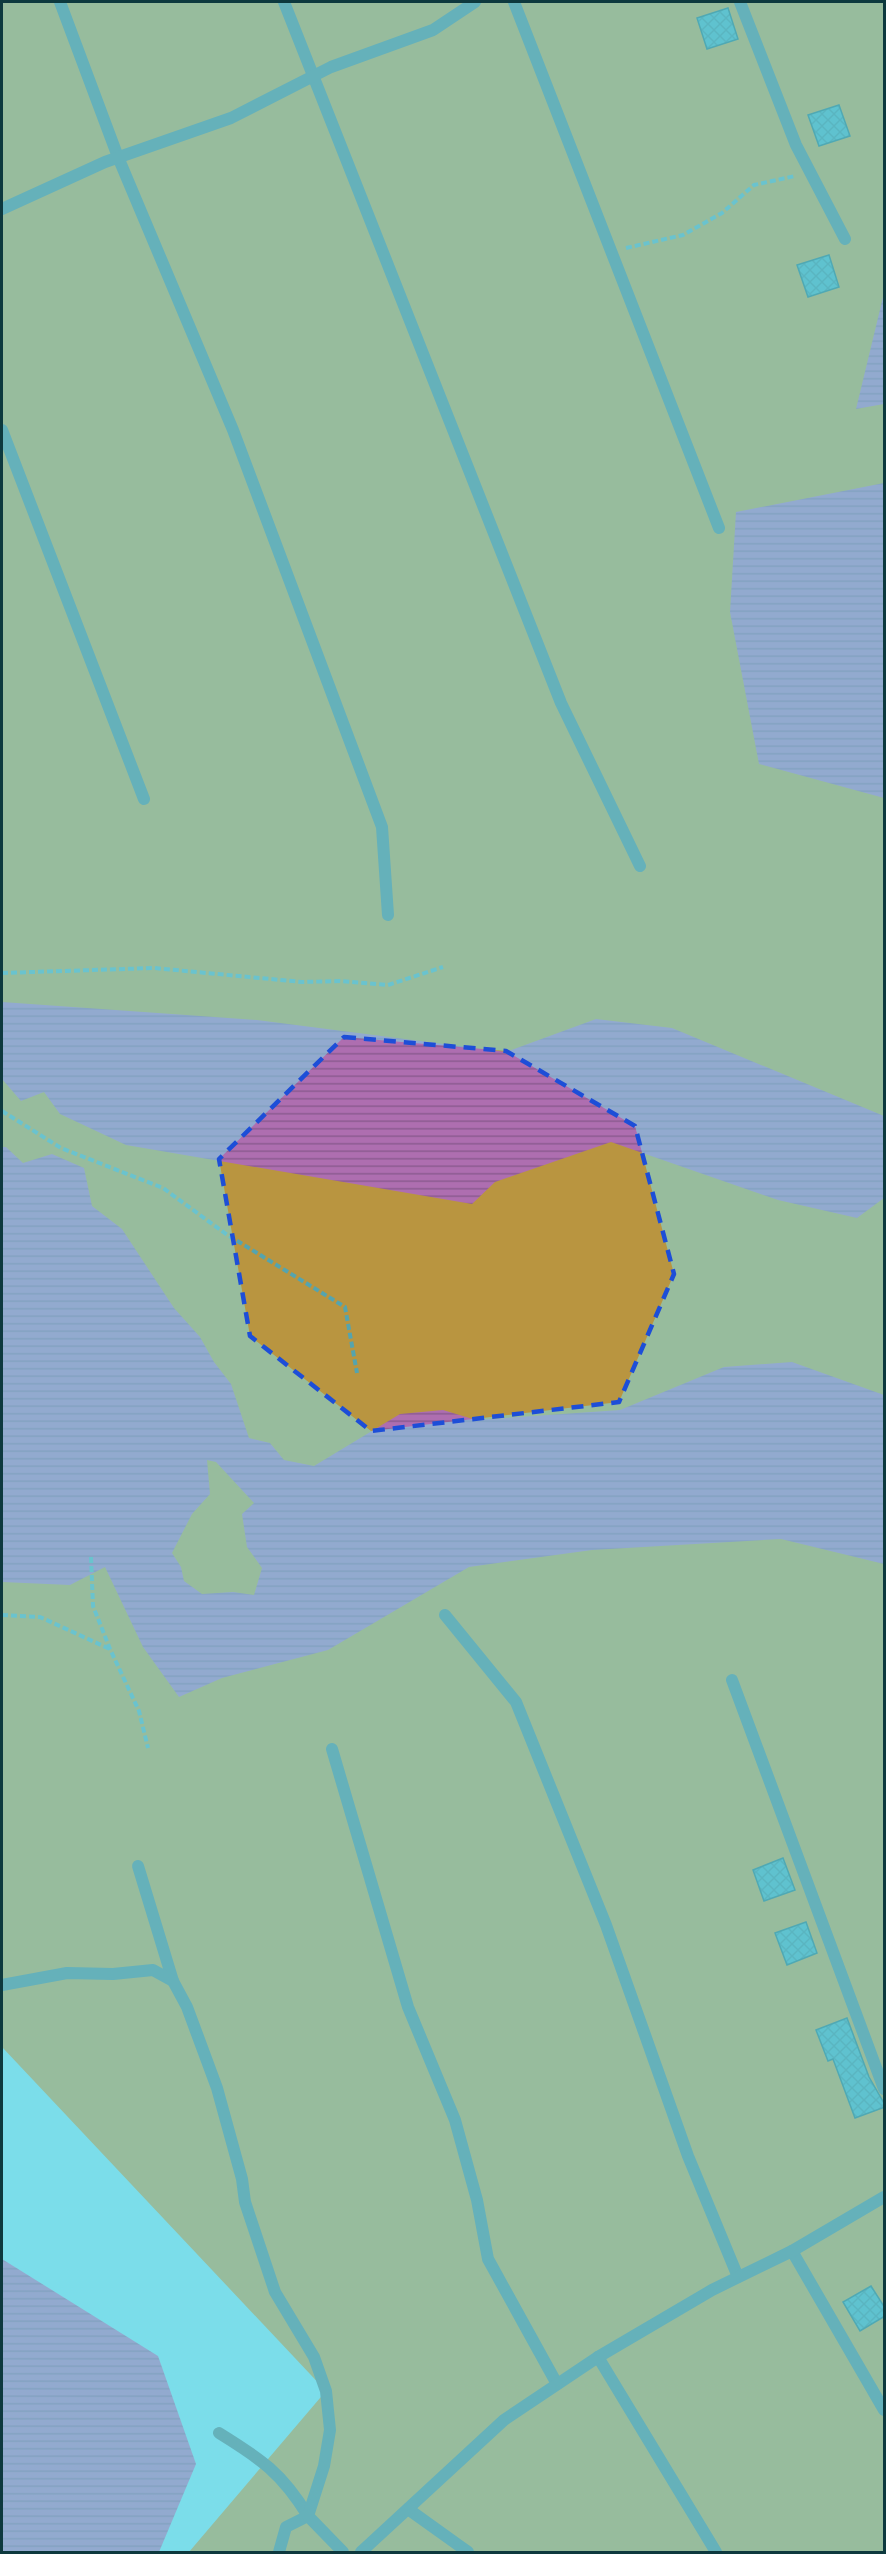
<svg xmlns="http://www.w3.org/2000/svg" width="886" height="2554" font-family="Helvetica,sans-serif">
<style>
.garden{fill:#b99540}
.water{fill:url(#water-rules);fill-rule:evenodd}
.building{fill:url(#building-cross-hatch);stroke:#1a6b74;stroke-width:1.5}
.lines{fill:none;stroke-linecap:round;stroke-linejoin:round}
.path{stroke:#55a4ae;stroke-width:4;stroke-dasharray:6 3;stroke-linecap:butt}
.service{stroke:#4a7c82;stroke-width:12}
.minor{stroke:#4a7c82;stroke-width:12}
.marked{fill:none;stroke:#1d4ed8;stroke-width:4.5;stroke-dasharray:12 8;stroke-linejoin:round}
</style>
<defs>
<pattern id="water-rules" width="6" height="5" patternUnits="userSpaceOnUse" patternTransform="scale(1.5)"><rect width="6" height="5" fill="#ae6eb0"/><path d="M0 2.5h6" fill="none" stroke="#8c5b91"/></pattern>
<pattern id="building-cross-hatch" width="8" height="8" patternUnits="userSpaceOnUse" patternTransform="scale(1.5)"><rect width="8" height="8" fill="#3da3af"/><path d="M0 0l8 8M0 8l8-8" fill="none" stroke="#328690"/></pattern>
</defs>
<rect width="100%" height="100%" fill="#7bddea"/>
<polygon class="garden" points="2,2 884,2 884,2552 189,2552 326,2391 2,2047"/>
<g class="water">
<polygon points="884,293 884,404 856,409"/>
<polygon points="884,483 884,798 759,764 730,612 736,512"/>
<polygon points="2,1002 257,1020 506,1052 596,1019 672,1028 884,1116 884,1198 857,1218 778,1200 611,1142 495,1182 472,1204 126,1145 60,1114 44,1092 21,1101 2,1079"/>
<path d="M2,1147h4l17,16 29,-9 32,14 8,38 30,23 52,79 26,29 14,25 17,22 18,54 21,5 14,17 30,6 86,-52 43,-4 33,10 144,-10 104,-43 68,-5 92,33v169l-103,-25 -189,11 -123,17 -141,83 -106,28 -43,19 -36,-50 -38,-80 -35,18 -68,-3zM207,1460l9,2 38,41 -12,11 5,33 15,21 -8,27 -21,-3 -31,2 -18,-13 -3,-14 -9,-14 20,-39 18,-20z"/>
<polygon points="2,2259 158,2356 196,2464 159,2552 2,2552"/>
</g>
<g class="building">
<polygon points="728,8 738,39 707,49 697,18"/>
<polygon points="839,105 850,136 819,146 808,115"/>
<polygon points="829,255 839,287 808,297 797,265"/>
<polygon points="783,1858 795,1890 764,1901 753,1870"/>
<polygon points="806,1922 817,1953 787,1965 775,1933"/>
<polygon points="847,2018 869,2077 885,2105 885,2107 855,2118 833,2059 828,2061 816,2030"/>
<polygon points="871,2286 885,2308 885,2316 860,2331 843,2302"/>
</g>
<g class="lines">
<g class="path">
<polyline points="626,248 683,235 722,213 754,185 795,176"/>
<polyline points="2,973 154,968 302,982 340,981 388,985 443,967"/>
<polyline points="2,1111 61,1148 163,1188 226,1234 345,1307 357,1373"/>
<polyline points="91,1557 93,1606 110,1649 139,1711 148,1748"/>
<polyline points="2,1615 40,1617 110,1649"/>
</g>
<g class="service">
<polyline points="138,1866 173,1981"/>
<path d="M219,2433c42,26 63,40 89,83l-22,11 -7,25"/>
</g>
<g class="minor">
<polyline points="60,2 118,157 233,430 382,827 388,915"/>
<polyline points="284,2 561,703 640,866"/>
<polyline points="514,2 719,528"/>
<polyline points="740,2 796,145 845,239"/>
<polyline points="2,209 105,162 231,118 331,67 433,30 475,2"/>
<polyline points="2,430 144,799"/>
<polyline points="445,1615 516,1702 606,1925 688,2156 738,2277"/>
<polyline points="732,1680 884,2089"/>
<polyline points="332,1749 408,2007 455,2120 477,2200 488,2259 557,2384"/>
<polyline points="2,1985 67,1973 113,1974 153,1970 173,1981 187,2007 217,2088 242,2179 245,2202 275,2292 314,2357 326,2391 330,2430 324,2466 308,2516 343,2552"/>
<polyline points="792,2251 884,2410"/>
<polyline points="598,2357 716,2552"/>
<polyline points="408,2509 468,2552"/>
<polyline points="361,2552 504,2420 598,2357 712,2290 792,2251 884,2197"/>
</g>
</g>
<path d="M0 0H886V2554H0ZM344,1037l162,14 129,75 39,148 -55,128 -248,29 -121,-95 -31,-177z" fill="#7bddea" fill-opacity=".55" fill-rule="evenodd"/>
<path class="marked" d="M344,1037l162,14 129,75 39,148 -55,128 -248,29 -121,-95 -31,-177z"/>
<rect width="886" height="2554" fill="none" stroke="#0d393e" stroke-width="6"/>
</svg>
